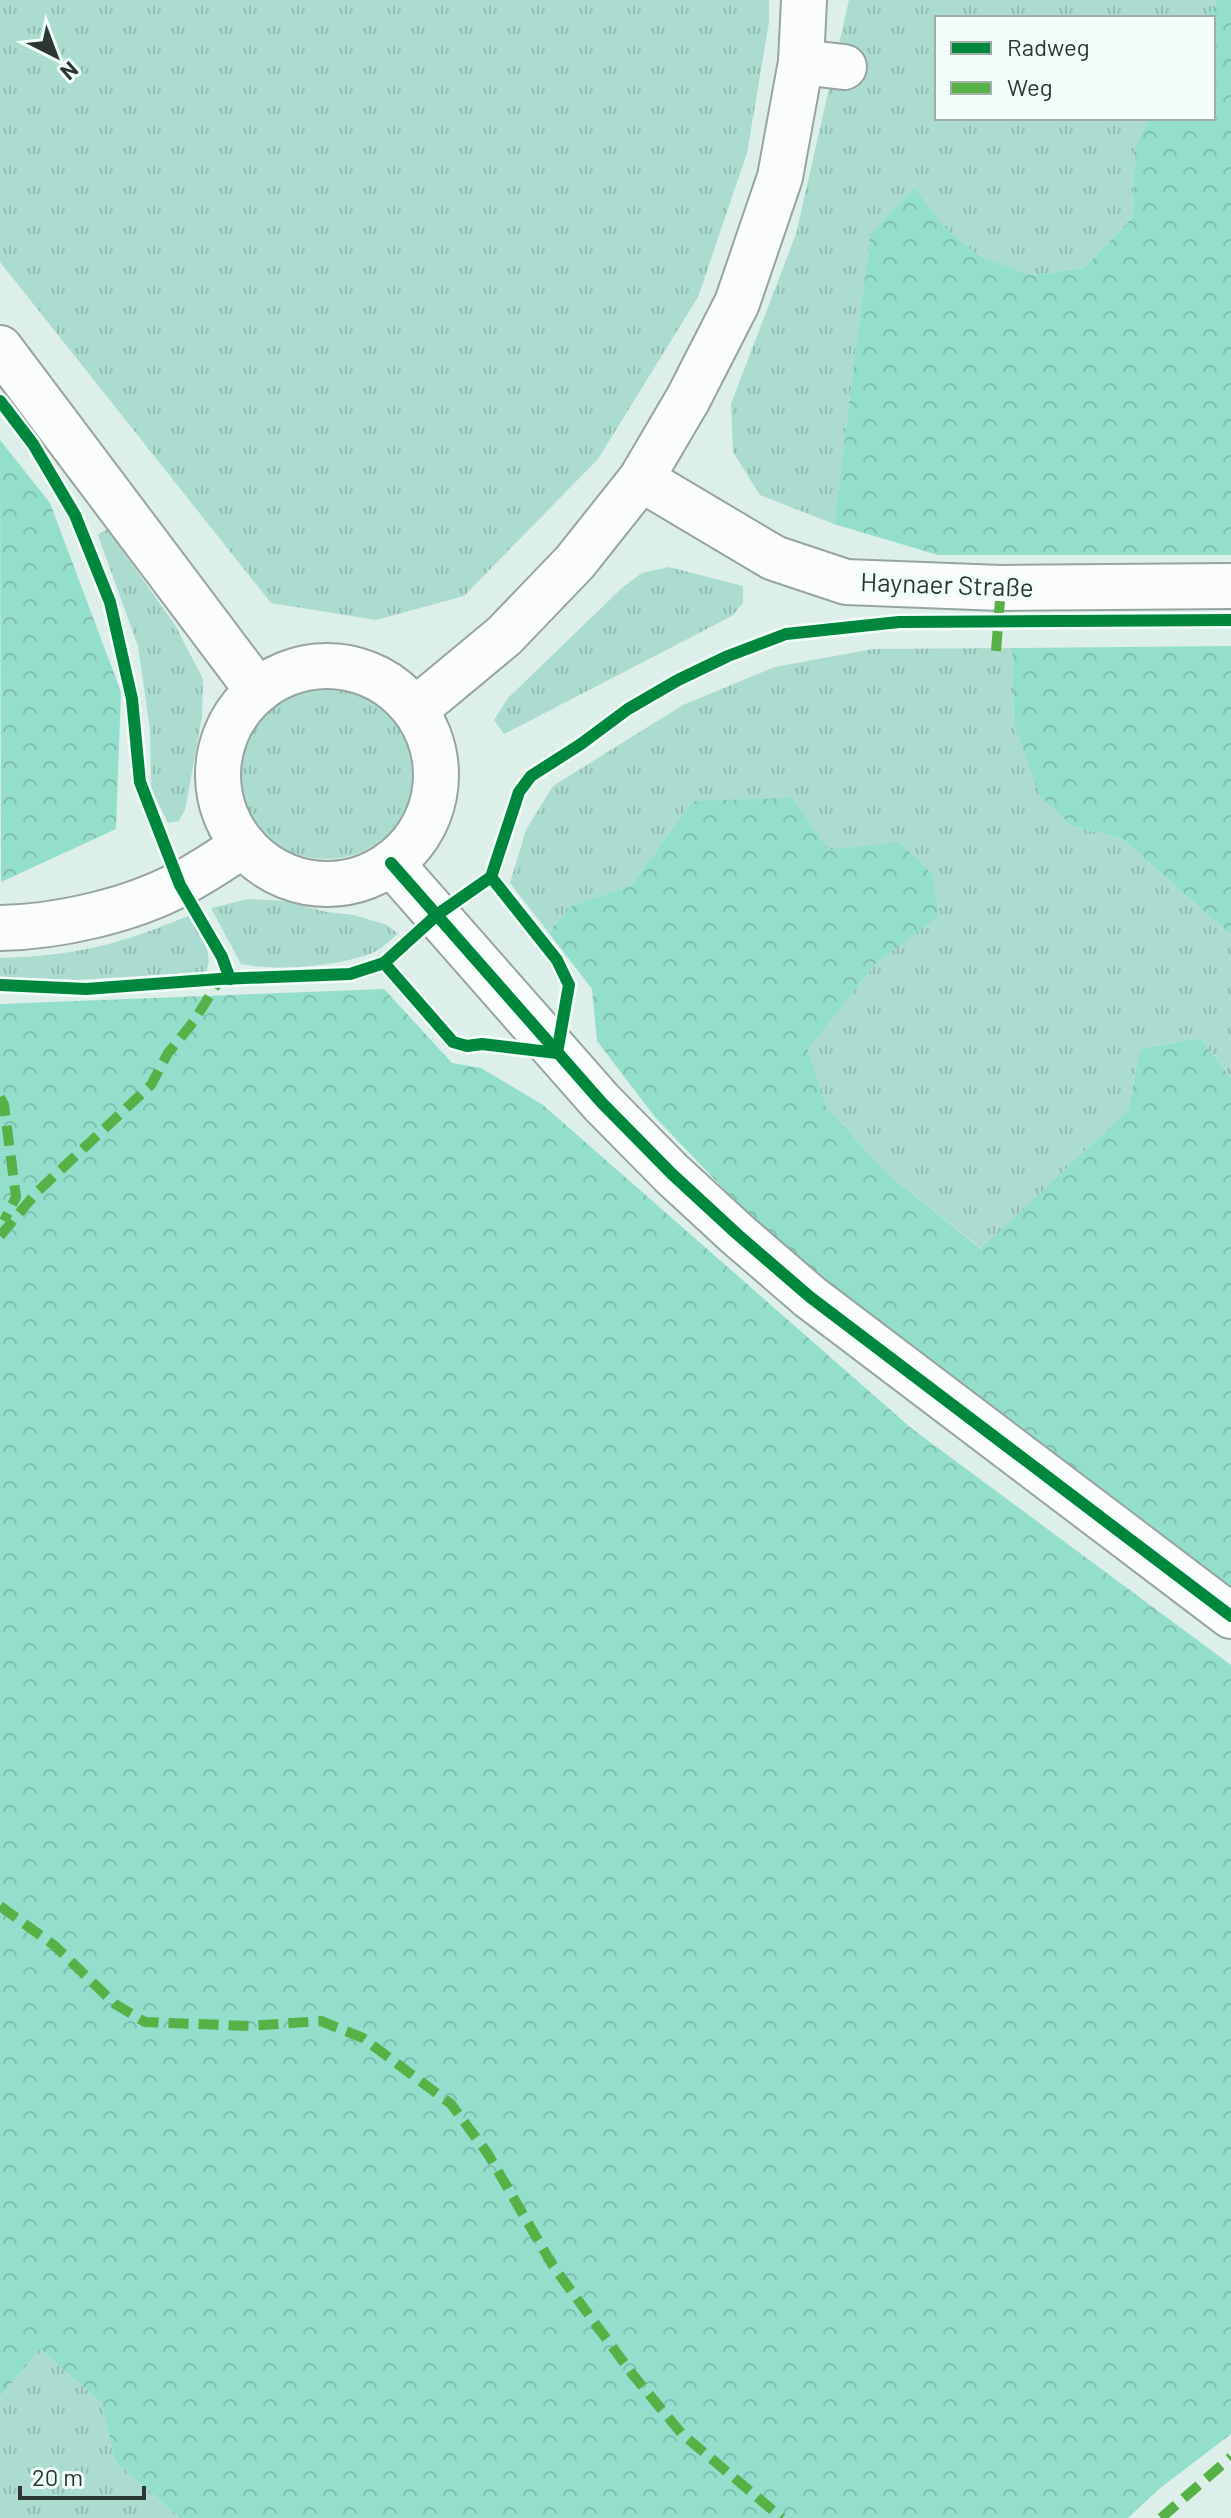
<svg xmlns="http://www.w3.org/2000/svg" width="1231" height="2518" font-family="Barlow,sans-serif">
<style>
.grass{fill:url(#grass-tufts)}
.forest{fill:url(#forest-crowns)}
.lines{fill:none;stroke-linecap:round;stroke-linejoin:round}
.minor-casing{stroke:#97a4a0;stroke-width:48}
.minor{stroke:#fafdfc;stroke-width:44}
.quiet{stroke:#56b246;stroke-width:10;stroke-dasharray:20 10;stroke-linecap:butt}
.cycleway-casing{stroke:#f2fefa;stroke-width:17}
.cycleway{stroke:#00873e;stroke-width:12}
.labels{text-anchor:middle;stroke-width:8;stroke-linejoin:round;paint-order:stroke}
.street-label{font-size:26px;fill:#2a3733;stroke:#f2fefa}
</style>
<defs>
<pattern id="grass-tufts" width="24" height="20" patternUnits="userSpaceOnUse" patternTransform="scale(2)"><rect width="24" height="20" fill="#abdccf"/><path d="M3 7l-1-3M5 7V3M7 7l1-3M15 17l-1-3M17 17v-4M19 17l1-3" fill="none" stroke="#93bdb2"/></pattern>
<pattern id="forest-crowns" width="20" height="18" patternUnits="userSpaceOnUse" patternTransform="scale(2)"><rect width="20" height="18" fill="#94decc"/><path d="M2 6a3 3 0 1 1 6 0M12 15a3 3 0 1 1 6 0" fill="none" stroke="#80bfb0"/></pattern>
</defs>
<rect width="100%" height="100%" fill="#ddefe9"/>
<g class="grass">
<polygon points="0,0 769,0 769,22 747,153 698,297 598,459 464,596 376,620 271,603 0,262"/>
<polygon points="849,0 1218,0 1206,18 937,18 937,118 1150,118 1135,147 1133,217 1084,268 1032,275 980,258 945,228 913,189 870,236 834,524 760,495 733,452 731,404 796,234"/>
<polygon points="107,529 175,625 203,679 202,717 185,810 179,821 168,823 151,788 150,730 138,646 98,535"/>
<polygon points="669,567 743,586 743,603 732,616 504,734 494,720 508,698 623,587 642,573"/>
<polygon points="1012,648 1014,723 1072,826 1123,839 1231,935 1231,1078 1200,1038 1140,1049 1128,1110 982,1249 889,1175 825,1108 808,1048 875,964 937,915 828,850 692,801 632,885 573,905 548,932 510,883 526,830 553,786 683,705 775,667 873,649"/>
<circle cx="326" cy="766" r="93"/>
<path d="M248,899l34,2 45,11 27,3 33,10 11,9c-9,7 -20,18 -31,21 -36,12 -90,16 -126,9l-30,-56z"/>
<path d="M190,915c9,17 25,37 16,57l-130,8 -76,-2v-20c75,-2 122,-14 190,-43z"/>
<polygon points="40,2349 102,2403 115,2461 180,2518 0,2518 0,2397"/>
</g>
<g class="forest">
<polygon points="1218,0 1231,0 1231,555 938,555 834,524 870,235 914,188 945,228 980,257 1032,275 1084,268 1133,217 1135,147 1150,118 1213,118 1213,18 1206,18"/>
<polygon points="0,440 50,503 121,692 116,829 1,882"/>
<polygon points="1231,646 1231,935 1123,839 1072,826 1040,796 1014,723 1012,648"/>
<polygon points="792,798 828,850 899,842 933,875 938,916 875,964 808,1049 826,1108 889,1175 981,1249 1128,1110 1140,1049 1200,1038 1231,1078 1231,1589 905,1348 740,1206 655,1117 597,1041 592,989 548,932 573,905 632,885 692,801"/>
<polygon points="384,989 452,1063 481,1068 543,1105 911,1428 1231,1665 1231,2434 1159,2489 1128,2518 180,2518 115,2461 102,2403 40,2349 0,2397 0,1004"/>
</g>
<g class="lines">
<defs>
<g id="minor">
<polyline points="801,62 844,67"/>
<polyline points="0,348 258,691"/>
<polyline points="641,479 774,558 846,582 1001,588 1231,586"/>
<circle cx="327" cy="775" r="109"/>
<polyline points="416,709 504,636 575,562 641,479 688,399 737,303 780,177 801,62 804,0"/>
<polyline points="391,863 602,1103 672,1174 737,1234 810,1297 1231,1616"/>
<path d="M0,928c57,-1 129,-17 180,-44 22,-11 43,-26 64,-39"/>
</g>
</defs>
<use href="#minor" class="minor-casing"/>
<use href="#minor" class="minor"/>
<g class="quiet">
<polyline points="996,651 1001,588"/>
<polyline points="0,1097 4,1105 16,1197 4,1221"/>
<polyline points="0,1236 37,1192 151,1085 168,1053 194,1021 220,979"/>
<polyline points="0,1906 55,1946 115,2004 145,2022 249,2026 321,2021 363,2038 451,2104 488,2154 553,2266 633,2375 682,2434 782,2518"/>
<polyline points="1161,2518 1231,2457"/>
</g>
<defs>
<g id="cycleway">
<polyline points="0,401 33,444 75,515 110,602 132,699 140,782 180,885 222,957 230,979"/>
<polyline points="391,863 602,1103 672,1174 737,1234 810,1297 1231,1616"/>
<polyline points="491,877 557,960 569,985 557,1053"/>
<polyline points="384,963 453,1042 467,1046 482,1044 557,1053"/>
<polyline points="0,985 86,989 220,979 350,974 384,963 438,914 491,877 519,792 531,776 581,744 628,709 678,680 728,656 786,634 899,622 1231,620"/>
</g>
</defs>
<use href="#cycleway" class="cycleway-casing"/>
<use href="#cycleway" class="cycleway"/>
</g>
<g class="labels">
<g class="street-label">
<text transform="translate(947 585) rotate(2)" y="9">Haynaer Straße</text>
</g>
</g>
<rect x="935" y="16" width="280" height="104" fill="#f2fefa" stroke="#a2aeaa" stroke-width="2"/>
<rect x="951" y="42" width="40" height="12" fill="#00873e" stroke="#a2aeaa" stroke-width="2"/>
<text x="1007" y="56" font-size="24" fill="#2a3733">Radweg</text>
<rect x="951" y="82" width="40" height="12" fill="#56b246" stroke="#a2aeaa" stroke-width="2"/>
<text x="1007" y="96" font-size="24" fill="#2a3733">Weg</text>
<g transform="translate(56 56) rotate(138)" stroke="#f2fefa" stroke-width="6" paint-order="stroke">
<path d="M0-6L14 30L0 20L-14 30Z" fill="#2a3733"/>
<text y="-12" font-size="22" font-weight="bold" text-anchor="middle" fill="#2a3733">N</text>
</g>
<path d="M20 2486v12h124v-12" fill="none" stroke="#2a3733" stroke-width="4"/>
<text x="32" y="2486" font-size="24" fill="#2a3733" stroke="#f2fefa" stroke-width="6" paint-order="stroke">20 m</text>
</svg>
